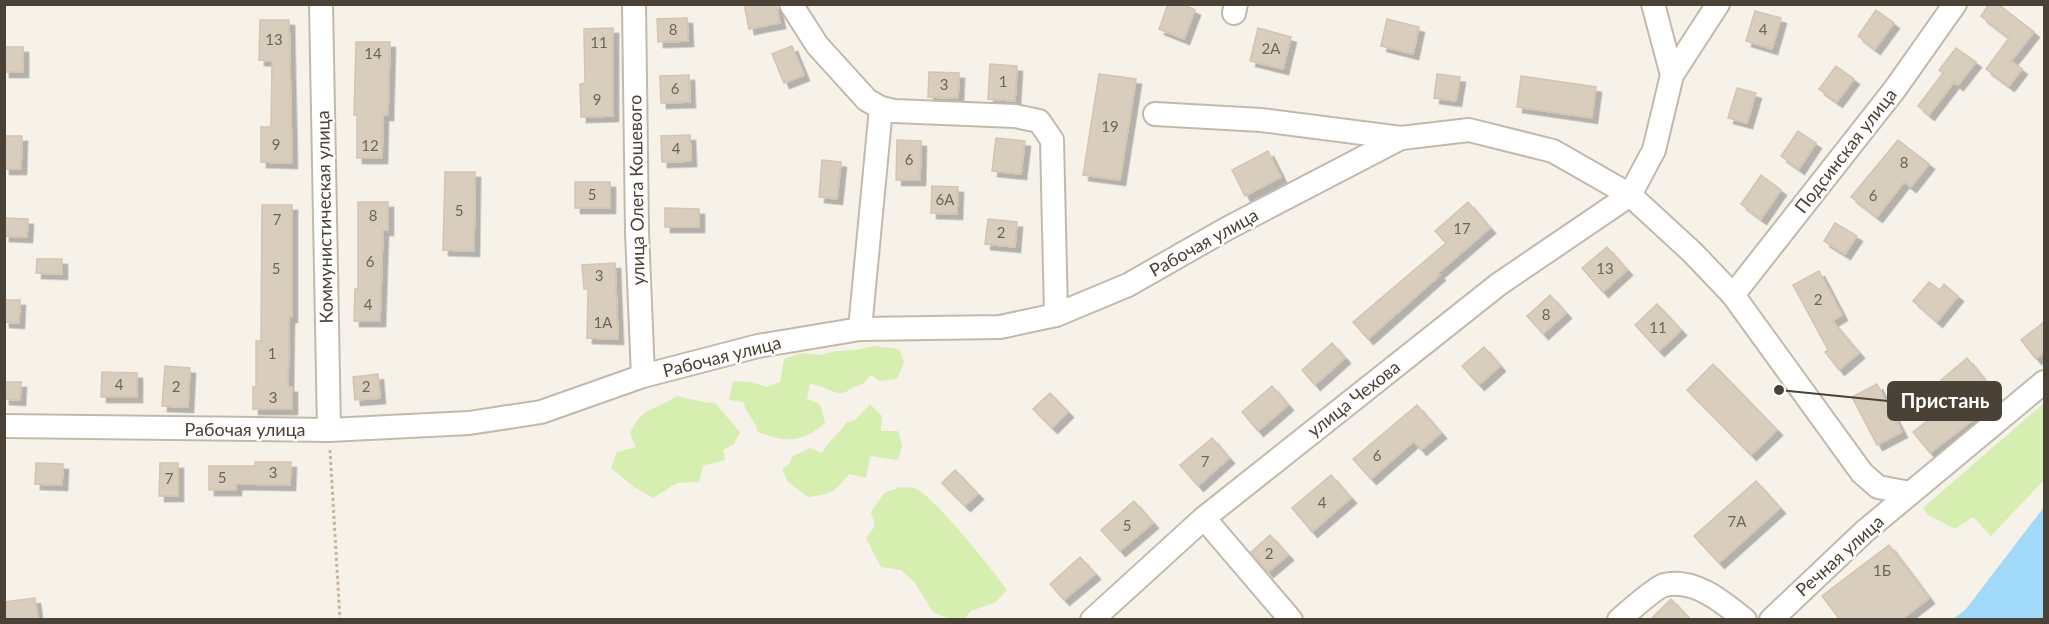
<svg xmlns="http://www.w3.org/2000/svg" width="2049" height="624" font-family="Lato,sans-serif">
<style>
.green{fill:#d6eeaf}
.water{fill:#a1daf8}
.building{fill:#d9cdbe;stroke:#d5c4b0;stroke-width:1.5;filter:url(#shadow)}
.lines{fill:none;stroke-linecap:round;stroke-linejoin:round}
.minor-casing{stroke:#c3b9ab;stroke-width:26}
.path{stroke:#c6b49b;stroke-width:3;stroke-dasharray:3 3;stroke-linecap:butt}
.minor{stroke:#fff;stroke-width:22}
.labels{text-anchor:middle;stroke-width:5;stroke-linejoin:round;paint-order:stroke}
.number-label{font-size:15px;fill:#6e6559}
.street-label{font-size:18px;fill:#4b4237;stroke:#fff}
.leader{fill:none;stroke:#4b4237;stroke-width:2}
.callout-dot{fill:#4b4237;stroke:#fff;stroke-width:2}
.callout{fill:#4b4237;stroke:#4b4237;stroke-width:2}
.callout-label{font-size:20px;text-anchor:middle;font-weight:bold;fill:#fff}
</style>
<defs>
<filter id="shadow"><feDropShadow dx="5.5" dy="5.5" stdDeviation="0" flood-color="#0004"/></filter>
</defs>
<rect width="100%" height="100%" fill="#f6f2ea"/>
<g class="green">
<path d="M874,346l25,3 5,13 -7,17 -18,2 -8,-6c-10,11 -6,8 -19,13 -1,1 -8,5 -9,5 -8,2 -22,-9 -33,-9l-3,15 13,5 5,19c-23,20 -40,20 -67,9 -3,-11 -12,-19 -15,-30l-14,-2 4,-19 19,1 14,5 14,-5 4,-23 17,-6 18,2 17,-4 20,-1z"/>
<path d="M677,396c13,2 24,7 38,7l25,29 -6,12 -11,6 2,10 -22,6 -4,16 -22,1 -24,15 -19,-11 -23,-19 6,-16 19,-5 -6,-14c13,-28 25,-22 47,-37z"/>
<polygon points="2044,403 2044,480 1991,536 1973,517 1955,529 1928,515 1923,508"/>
<path d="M870,404l12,12 -1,15h17l4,15 -4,14 -28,-4 -4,22 -17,-4c-15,19 -18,20 -41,23l-20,-15 -6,-13 7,-5 4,-8 17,-8 12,5c7,-14 16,-17 24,-30l9,-3z"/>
<path d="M900,487c4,1 10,0 14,1 19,6 79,83 93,102l-11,12 -25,9 -7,8h-14l-17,-7 -18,-29 -14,-13 -20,-3 -15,-29 9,-12 -4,-14 13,-19z"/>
</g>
<polygon class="water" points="2044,507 2044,619 1953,619 1966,609"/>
<g class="building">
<polygon points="744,4 776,4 780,23 749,29"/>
<polygon points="1168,4 1182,4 1195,10 1184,39 1159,29"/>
<polygon points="1989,4 1998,4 2034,32 2011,61 2022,69 2009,86 1986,69 2009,38 1981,16"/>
<polygon points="1876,10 1894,23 1875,49 1858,36"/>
<polygon points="1755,11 1781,18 1772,49 1746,41"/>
<polygon points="687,18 688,41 658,42 657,19"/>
<polygon points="1387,19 1419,27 1413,54 1381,46"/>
<polygon points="260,20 289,20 292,163 261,162 261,127 271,127 272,61 259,60"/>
<polygon points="613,28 613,116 581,117 580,84 585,83 584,29"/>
<polygon points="1258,28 1291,37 1283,69 1250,61"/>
<polygon points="356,42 390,42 388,115 383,115 382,158 357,158 357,115 354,115"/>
<polygon points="792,46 804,75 784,83 772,54"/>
<rect x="4" y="47" width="19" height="25"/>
<polygon points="1956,48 1976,62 1958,85 1954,82 1929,115 1918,106 1943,73 1939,70"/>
<polygon points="990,64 1017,66 1015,101 988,99"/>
<polygon points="1836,66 1854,79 1837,102 1819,89"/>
<polygon points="929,72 959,73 958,98 928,97"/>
<polygon points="1099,74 1136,79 1120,180 1083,175"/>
<polygon points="1437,74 1460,77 1456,101 1434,98"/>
<polygon points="689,75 690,102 661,103 660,76"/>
<polygon points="1521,76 1596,87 1592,118 1517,107"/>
<polygon points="1737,88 1756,93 1747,123 1728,118"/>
<polygon points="1798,131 1816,143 1799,169 1781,156"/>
<polygon points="690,135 691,161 662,162 661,136"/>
<polygon points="4,136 22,136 21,169 4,169"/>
<polygon points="996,138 1025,141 1021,174 992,171"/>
<polygon points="897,140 921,141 920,180 896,180"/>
<polygon points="1898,140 1929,164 1911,187 1904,182 1877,217 1851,197"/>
<polygon points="1268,151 1281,177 1245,196 1232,170"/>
<polygon points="822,160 841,162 837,199 819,197"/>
<polygon points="445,172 475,172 474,251 443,250"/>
<polygon points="1761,175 1781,190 1761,219 1741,204"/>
<rect x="575" y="182" width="35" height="26"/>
<polygon points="932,186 958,187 957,214 931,213"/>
<polygon points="358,202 388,202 388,230 383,230 380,321 354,321 355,289 358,289"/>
<polygon points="1468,202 1490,228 1438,273 1440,275 1368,339 1353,322 1446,243 1435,231"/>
<polygon points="262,205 292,205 292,317 289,317 288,387 292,387 292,409 253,409 253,387 256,387 256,341 261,341"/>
<polygon points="665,208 699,209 699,227 665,227"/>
<polygon points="4,218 28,219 27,237 4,236"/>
<polygon points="988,219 1017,222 1015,247 985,244"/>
<polygon points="1835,223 1857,236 1845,254 1824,241"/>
<polygon points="1607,247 1627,270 1603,292 1582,268"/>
<polygon points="37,259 62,259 62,274 36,273"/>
<polygon points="615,263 618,339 587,338 588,289 584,289 582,265"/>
<polygon points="1819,271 1842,315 1832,321 1859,353 1839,370 1825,352 1828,350 1793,285"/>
<polygon points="1929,282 1940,290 1944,284 1958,296 1937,322 1913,301"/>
<polygon points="1550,295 1566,313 1543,334 1527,316"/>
<polygon points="4,300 20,300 19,323 4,322"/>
<polygon points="1657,304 1681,330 1659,351 1635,325"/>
<polygon points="2044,322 2044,352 2036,359 2021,340"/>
<polygon points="1332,343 1345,358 1315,385 1302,370"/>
<polygon points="1484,347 1500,366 1479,385 1462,366"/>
<polygon points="1967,358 2000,399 1930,453 1913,432 1956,398 1941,380"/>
<polygon points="1713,364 1777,430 1751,455 1687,390"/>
<polygon points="165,366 190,368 188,407 162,406"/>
<polygon points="102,372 137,373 137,397 101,397"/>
<polygon points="378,374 380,398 355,400 353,377"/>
<polygon points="4,382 21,382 20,400 4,399"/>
<polygon points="1877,384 1902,432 1877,445 1852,397"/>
<polygon points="1272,386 1288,405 1258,431 1242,412"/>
<polygon points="1050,393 1068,412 1052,428 1033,409"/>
<polygon points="1417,405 1441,433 1421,450 1414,441 1371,479 1353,459"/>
<polygon points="1212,438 1229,458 1198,486 1180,465"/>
<polygon points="255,462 291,462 290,485 236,484 236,490 209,490 209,466 255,466"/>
<polygon points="36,463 63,464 62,485 35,484"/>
<polygon points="160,463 178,463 178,496 159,496"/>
<polygon points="955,470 978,494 965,506 942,483"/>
<polygon points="1331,475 1351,498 1312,532 1292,508"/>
<polygon points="1756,481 1780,508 1719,563 1694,536"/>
<polygon points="1134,501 1153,523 1120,551 1101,530"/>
<polygon points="1270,535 1288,555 1268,572 1251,552"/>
<polygon points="1889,545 1929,598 1901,620 1840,620 1822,596"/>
<polygon points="1080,557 1095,574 1064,600 1050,584"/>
<polygon points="35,598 38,620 4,620 4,602"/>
<polygon points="1671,599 1691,620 1650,620"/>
</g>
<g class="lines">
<defs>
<g id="minor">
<polyline points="321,4 329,430"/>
<polyline points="634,4 637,232 643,376"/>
<polyline points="791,4 817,45 867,100 881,108 894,111 1015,116 1039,121 1052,140 1056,315"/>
<polyline points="1653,4 1672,75"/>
<polyline points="1234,13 1236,4"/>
<polyline points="1155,114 1261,120 1401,138 1469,130 1553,151 1630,195 1692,252 1733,295 1862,473 1878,487 1910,493"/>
<polyline points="1733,295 1895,89 1955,4"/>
<polyline points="860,329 881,108"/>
<polyline points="4,426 329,430 469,423 541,412 643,376 758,346 860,329 1000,327 1056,315 1128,285 1228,228 1401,138"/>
<polyline points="1204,518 1291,620"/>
<polyline points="1092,620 1204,518 1499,284 1630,195 1654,150 1672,75 1718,4"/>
<path d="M1619,620c9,-8 36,-32 45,-35 31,-7 59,17 81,35"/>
<polyline points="1771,620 1865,531 2044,382"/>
</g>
</defs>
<use href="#minor" class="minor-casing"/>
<polyline class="path" points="330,450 340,620"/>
<use href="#minor" class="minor"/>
</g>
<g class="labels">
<g class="number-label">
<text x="673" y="35">8</text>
<text x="1763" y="35">4</text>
<text x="274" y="45">13</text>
<text x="599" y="48">11</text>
<text x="1271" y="54">2А</text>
<text x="373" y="59">14</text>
<text x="1003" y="87">1</text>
<text x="944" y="90">3</text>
<text x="675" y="94">6</text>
<text x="597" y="105">9</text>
<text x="1110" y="132">19</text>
<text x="276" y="150">9</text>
<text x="370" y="151">12</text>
<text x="676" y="154">4</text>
<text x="909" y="165">6</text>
<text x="1904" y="168">8</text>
<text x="592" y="200">5</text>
<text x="1873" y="201">6</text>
<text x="945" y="205">6А</text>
<text x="459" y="216">5</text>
<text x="373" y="221">8</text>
<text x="277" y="225">7</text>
<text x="1462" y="234">17</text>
<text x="1001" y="238">2</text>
<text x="370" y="267">6</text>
<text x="276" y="274">5</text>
<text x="1605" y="274">13</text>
<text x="599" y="281">3</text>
<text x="1818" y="305">2</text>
<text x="368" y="310">4</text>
<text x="1546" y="320">8</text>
<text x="603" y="328">1А</text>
<text x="1658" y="333">11</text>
<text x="272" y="359">1</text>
<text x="119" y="390">4</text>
<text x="176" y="392">2</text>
<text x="366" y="392">2</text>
<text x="273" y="403">3</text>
<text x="1377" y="461">6</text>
<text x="1205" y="467">7</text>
<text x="273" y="478">3</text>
<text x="222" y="483">5</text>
<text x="169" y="484">7</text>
<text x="1322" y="508">4</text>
<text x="1737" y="527">7А</text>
<text x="1127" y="531">5</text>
<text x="1269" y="559">2</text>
<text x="1882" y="576">1Б</text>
</g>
<g class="street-label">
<text transform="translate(1846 151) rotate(-52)" y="6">Подсинская улица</text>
<text transform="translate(637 190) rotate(-91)" y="6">улица Олега Кошевого</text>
<text transform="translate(325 217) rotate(-91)" y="6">Коммунистическая улица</text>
<text transform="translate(1204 243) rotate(-29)" y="6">Рабочая улица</text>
<text transform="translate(722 357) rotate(-14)" y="6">Рабочая улица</text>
<text transform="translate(1354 399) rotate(-38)" y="6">улица Чехова</text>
<text x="245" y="436">Рабочая улица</text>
<text transform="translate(1840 556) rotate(-42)" y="6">Речная улица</text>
</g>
</g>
<path class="leader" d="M1779 390L1888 401"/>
<circle class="callout-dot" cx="1779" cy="390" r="6"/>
<rect class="callout" x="1888" y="382" width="113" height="38" rx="6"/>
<g class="callout-label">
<text x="1945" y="408">Пристань</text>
</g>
<rect width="2049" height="624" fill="none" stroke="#4b4237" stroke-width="12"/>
</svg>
